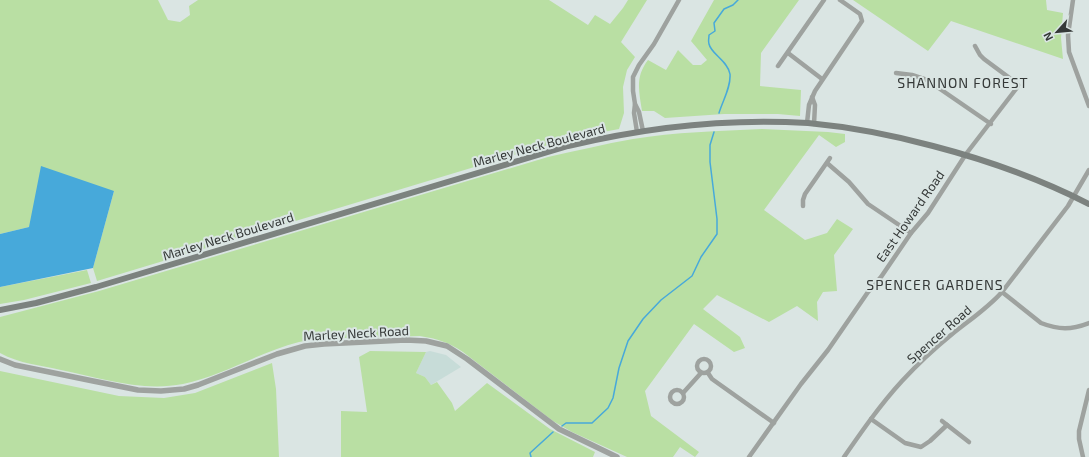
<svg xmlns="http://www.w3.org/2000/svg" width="1089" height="457" font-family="'Exo 2',sans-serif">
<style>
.built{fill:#c7dcd8}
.green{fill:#b9dfa3}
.water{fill:#47a9da}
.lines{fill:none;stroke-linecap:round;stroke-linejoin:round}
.stream{stroke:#47a9da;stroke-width:1.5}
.minor{stroke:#9ea29f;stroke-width:4.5}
.tertiary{stroke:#9ea29f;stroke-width:5.5}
.secondary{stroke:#7c827f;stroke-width:6}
.labels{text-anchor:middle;stroke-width:4;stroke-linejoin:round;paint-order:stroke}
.street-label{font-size:13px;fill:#343837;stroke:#dae5e3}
.neighbourhood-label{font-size:14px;letter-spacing:1px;fill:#343837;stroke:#dae5e3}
</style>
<rect width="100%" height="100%" fill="#dae5e3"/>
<polygon class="built" points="430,351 446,355 461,367 431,385 425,377 416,373 426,352"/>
<g class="green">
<polygon points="0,0 158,0 168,20 180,22 190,15 189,6 198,0 549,0 588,25 595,15 610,24 623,8 628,0 647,0 621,42 635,57 627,70 623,87 624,113 619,129 577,137 537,148 97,281 93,268 114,191 29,227 0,234"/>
<path d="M714,0h85l-38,53 -1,33 41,4 -1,26 -22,-2h-54l-59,4 -11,-7h-12c-3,-20 -7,-34 6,-51l18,10 12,-20 15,15h8l6,-5 -16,-19z"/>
<polygon points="853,0 1046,0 1047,10 1063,13 1061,38 1063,59 951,21 928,51"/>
<path d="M762,129l66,3 17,2v8l-9,5 -17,-12 -55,75 41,30 22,-7 10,-14 16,10 -19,26 3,36 -14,1 -6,10 1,19 -21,-15 -28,16 -52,-27 -14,14 37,28 5,11 -11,4 -40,-28 -49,67 6,25 48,36 -4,5 -15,-10 -7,10h-46l-55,-25 -19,-11 -90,-69c-15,-10 -25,-13 -43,-16 -22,1 -44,1 -67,2 -18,0 -36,0 -54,4 -40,10 -76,34 -116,42 -42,8 -82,-6 -122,-14 -21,-5 -41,-6 -61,-17v-36l99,-26 449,-134c28,-6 56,-13 85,-18 42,-7 86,-8 129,-10z"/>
<polygon points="87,270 91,283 24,300 0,304 0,287"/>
<polygon points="370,351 426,352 416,373 425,377 431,385 437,382 452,403 455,411 487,383 550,429 595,452 593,457 341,457 341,411 367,412 359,357"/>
<polygon points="272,363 276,389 279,457 0,457 0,371 119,396 164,398 195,393"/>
</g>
<polygon class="water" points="41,166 114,191 93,268 0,287 0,234 29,227"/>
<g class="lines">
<g class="stream">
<path d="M719,113c4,-13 12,-26 11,-39 -2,-13 -19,-20 -21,-30 -1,-3 0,-6 0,-9l6,-4 -1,-8 10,-14 9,-4 5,-5"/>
<polyline points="562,426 566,423 592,423 608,408 613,398 619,368 628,341 643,319 661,300 692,276 701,257 717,234 717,219 710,162 710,145 714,132"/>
<polyline points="531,457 530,453 553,432"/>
</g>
<g class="minor">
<polyline points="1073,0 1068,35 1069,52 1089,106"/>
<polyline points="788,53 822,79"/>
<polyline points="778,66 824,0"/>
<polyline points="896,73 912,75 927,80 991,124"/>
<polyline points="812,97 815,105 814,124"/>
<polyline points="635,104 634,113 637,132"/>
<polyline points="807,123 809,105 815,91 862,21 860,14 840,0"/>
<polyline points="643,131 639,112 635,104 633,91 633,77 639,65 654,44 679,0"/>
<polyline points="827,163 849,182 868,204 911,233"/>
<polyline points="803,206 803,200 805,194 830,158"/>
<path d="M1002,292l39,31c18,7 30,7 48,0"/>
<circle cx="704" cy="366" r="7"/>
<polyline points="708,373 712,379 774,423"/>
<circle cx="677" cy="397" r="7"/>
<polyline points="683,393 701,373"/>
<polyline points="871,419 905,443 921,447 930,441 947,425"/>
<polyline points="942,421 969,442"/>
<polyline points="749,457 801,384 828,350 868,292 881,277 911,233 928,213 966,154 1016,89 1018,85 1015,82 984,59 980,55 975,46"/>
<path d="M844,457c18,-26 36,-52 58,-76 13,-14 33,-33 49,-46 17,-14 36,-26 51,-43l66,-86 21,-36"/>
<polyline points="1083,457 1079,439 1079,431 1089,390"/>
</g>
<polyline class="tertiary" points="0,359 15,365 93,381 138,390 161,391 184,389 198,385 277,354 305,346 324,344 406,340 426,341 447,346 467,359 559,429 617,457"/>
<path class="secondary" d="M0,310l36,-7 60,-16 472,-141c79,-19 160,-28 240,-23 43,4 84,12 125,23 54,14 107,33 156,58"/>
</g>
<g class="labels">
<g class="street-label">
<text transform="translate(539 145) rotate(-15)" y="5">Marley Neck Boulevard</text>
<text transform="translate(910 216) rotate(-55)" y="5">East Howard Road</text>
<text transform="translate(228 236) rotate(-17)" y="5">Marley Neck Boulevard</text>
<text transform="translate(356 333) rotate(-3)" y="5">Marley Neck Road</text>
<text transform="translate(939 334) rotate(-41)" y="5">Spencer Road</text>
</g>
<g class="neighbourhood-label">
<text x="963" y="88">SHANNON FOREST</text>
<text x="935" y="290">SPENCER GARDENS</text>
</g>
</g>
<g transform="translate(1057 32) rotate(243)" stroke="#dae5e3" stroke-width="3" paint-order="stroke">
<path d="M0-3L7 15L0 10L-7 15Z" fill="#343837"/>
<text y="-6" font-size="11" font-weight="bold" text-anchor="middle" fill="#343837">N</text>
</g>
</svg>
